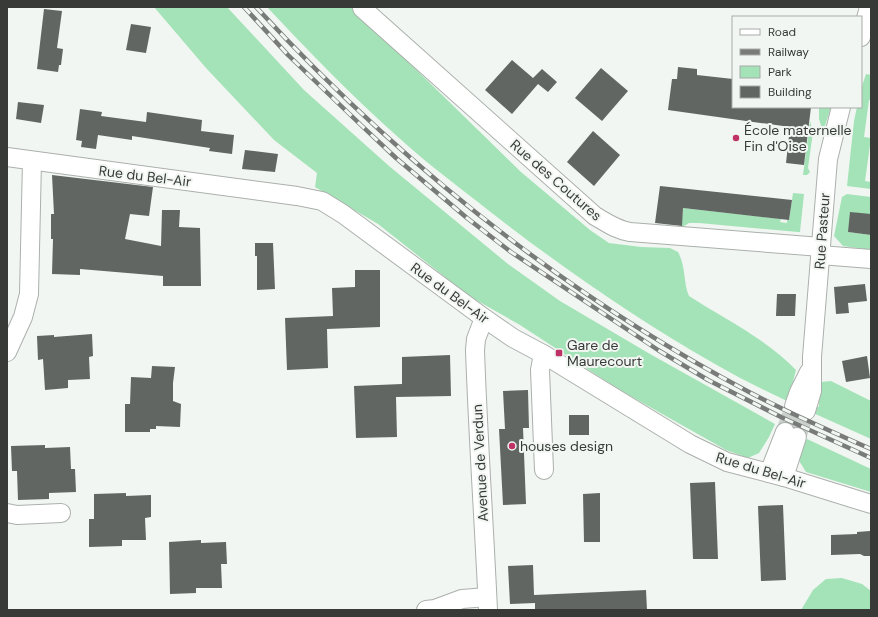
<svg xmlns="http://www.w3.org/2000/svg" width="878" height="617" font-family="'DM Sans',sans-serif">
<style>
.green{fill:#a4e3b7}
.building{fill:#616663}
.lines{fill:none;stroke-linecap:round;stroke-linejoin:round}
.minor-tunnel{stroke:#ccd0cd;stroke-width:18;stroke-dasharray:18 9;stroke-linecap:butt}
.minor-casing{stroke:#abb0ac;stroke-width:20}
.minor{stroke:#fff;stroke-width:18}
.rail-casing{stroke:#787b79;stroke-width:4.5}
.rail{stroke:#f1f6f2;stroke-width:3;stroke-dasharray:9;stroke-linecap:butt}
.poi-dot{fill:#bf3265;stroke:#f1f6f2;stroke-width:1.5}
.labels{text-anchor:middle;stroke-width:4;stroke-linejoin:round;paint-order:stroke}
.poi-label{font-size:14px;fill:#383a38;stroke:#f1f6f2;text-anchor:start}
.street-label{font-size:14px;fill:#383a38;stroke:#f1f6f2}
</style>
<rect width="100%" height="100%" fill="#f1f6f2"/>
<g class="green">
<polygon points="154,7 227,7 304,90 389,166 508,264 560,301 650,354 775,424 769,437 759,453 748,458 726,450 618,389 520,325 469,296 378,224 315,187 317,173 274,140 206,68"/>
<path d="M267,7h85l169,165 69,58 19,13 32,4 29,1 8,4c8,14 5,30 11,44 34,22 79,44 107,74l-6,23 29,14v-20l2,-5 10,-1 40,20v38c-52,-24 -106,-46 -156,-75 -79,-45 -155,-98 -227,-154 -30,-24 -62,-47 -90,-73 -46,-41 -89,-85 -131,-130z"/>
<polygon points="866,74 871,75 871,100 869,100 864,137 871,138 865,181 871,182 871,189 847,186 854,121 857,107 861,107 861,89"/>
<polygon points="819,107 831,107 823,132 819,119"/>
<polygon points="810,121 813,132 808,168 810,172 807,175 803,175"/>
<polygon points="793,193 804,194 800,232 798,232 699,223 689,223 681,228 683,208 781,219 780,222 787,223 787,220 789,220"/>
<polygon points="847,194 871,197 871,214 848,232 871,235 871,250 843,246 834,236 842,197"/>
<polygon points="807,439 871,469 871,492 806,472 798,459 802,447"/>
<polygon points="842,578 862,584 871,591 871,610 801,610 813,590 826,579"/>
</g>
<g class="building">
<polygon points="44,9 62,11 57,48 63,49 61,65 59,65 58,72 37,69"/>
<polygon points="131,24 151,27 146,53 126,50"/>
<polygon points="512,60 533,78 542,69 557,82 548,92 538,84 512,114 485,90"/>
<polygon points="678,67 697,69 697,75 733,79 733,107 811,107 804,165 786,163 790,127 668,110 672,79 677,79"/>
<polygon points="601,68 628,91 602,121 575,98"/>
<polygon points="18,102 44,105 41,123 16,119"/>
<polygon points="80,109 102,112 101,116 146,122 147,112 202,120 201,131 234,135 232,154 209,151 210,148 132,136 132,140 98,135 96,149 81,147 82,141 76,140"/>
<polygon points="593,131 620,155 594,186 567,162"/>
<polygon points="245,150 278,154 275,172 242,169"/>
<polygon points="52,175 153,187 149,216 130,214 125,239 161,246 162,210 180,210 179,227 200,228 201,286 163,286 163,276 80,269 80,275 52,274 53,239 51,239 51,214 54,214"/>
<polygon points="660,186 792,200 789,220 683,208 682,226 655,223"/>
<polygon points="850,212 871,214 871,235 848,232"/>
<polygon points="255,243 273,243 275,289 257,290 257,256 255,256"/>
<polygon points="355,270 380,270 380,327 327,329 328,368 287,370 285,318 333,316 332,288 355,287"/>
<polygon points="865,284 867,301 848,303 849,313 836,314 834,287"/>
<polygon points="777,294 796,294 795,316 776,316"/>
<polygon points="92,334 93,356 89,357 90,379 68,380 68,388 45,390 43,359 38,360 37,336 54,335 54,337"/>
<polygon points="450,355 451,396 396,397 397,437 356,438 354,386 402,384 402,357"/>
<polygon points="867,356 870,378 846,382 842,361"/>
<polygon points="152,366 175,367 173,383 173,401 181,404 180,427 156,426 156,429 150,429 150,432 125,432 125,404 130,404 131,377 151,378"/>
<polygon points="528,390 529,428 523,428 526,504 503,505 499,429 505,429 503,391"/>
<rect x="569" y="415" width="20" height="20"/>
<polygon points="45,445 45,448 70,447 71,469 75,469 76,492 49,493 49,499 18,500 17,471 12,471 11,446"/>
<polygon points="715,482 718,559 693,559 690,483"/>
<polygon points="126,493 126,496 151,495 151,517 145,518 146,540 122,540 122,546 89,547 89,519 94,519 94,494"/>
<polygon points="600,493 600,542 584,542 583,494"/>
<polygon points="783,505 786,580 761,581 758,506"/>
<polygon points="870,531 871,556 864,556 860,554 831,555 831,535 857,534 857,532"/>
<polygon points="201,540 201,543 226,542 227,564 221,564 222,588 196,588 196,593 170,594 169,542"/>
<polygon points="533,565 534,595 646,590 647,610 535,610 535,603 510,604 508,566"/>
</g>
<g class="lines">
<g class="minor-tunnel">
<polyline points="785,432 794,406"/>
<polyline points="797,437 806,411"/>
</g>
<defs>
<g id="minor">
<path d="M362,8l233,208c12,7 22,14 35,16l191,15"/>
<polyline points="861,37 869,7"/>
<polyline points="7,157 297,196 322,201 343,214 484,318 513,338 543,354 690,444 727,462 784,477 871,504"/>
<polyline points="820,255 871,259"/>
<path d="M484,318l-8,21 -1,11c3,87 9,173 13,260"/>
<polyline points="7,352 23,317 29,294 32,161"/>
<polyline points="543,354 540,370 544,470"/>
<polyline points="794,406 799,392 809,372"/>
<polyline points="806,411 812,391 812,357 828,159 841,107"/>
<polyline points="769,473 785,432"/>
<polyline points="784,477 797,437"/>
<polyline points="7,513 17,515 61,513"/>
<polyline points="426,610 435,609 462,599 487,597"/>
</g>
</defs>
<use href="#minor" class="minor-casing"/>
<use href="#minor" class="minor"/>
<defs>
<g id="rail">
<polyline points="244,7 288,55 363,127 396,158 467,218 511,252 658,350 708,380 781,417 871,458"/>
<path d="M256,7c142,154 308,287 493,385 40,21 81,39 122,57"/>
</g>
</defs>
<use href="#rail" class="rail-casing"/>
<use href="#rail" class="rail"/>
</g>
<g class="poi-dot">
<circle cx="736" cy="138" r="4"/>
<rect x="555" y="349" width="8" height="8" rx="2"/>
<circle cx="512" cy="446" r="4"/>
</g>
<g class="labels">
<g class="poi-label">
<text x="744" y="135">École maternelle<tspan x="744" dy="16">Fin d'Oise</tspan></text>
<text x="567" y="350">Gare de<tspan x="567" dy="16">Maurecourt</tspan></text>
<text x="520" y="451">houses design</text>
</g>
<g class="street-label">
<text transform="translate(145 176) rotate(7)" y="5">Rue du Bel-Air</text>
<text transform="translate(556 180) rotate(41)" y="5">Rue des Coutures</text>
<text transform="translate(822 231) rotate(-86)" y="5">Rue Pasteur</text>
<text transform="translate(450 293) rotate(36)" y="5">Rue du Bel-Air</text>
<text transform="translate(480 463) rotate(-93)" y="5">Avenue de Verdun</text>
<text transform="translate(761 470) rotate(17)" y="5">Rue du Bel-Air</text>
</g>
</g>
<rect width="878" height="617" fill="none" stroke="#383a38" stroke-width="16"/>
<rect x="732" y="16" width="130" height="92" fill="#f1f6f2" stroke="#a7aba8"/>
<rect x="740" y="29" width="20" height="6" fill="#ffffff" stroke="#a7aba8"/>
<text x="768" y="36" font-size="12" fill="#383a38">Road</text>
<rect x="740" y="49" width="20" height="6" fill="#787b79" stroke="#a7aba8"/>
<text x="768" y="56" font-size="12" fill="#383a38">Railway</text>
<rect x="740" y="66" width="20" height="12" fill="#a4e3b7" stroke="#a7aba8"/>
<text x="768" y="76" font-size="12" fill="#383a38">Park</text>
<rect x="740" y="86" width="20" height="12" fill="#616663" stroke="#a7aba8"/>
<text x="768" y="96" font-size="12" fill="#383a38">Building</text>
</svg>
